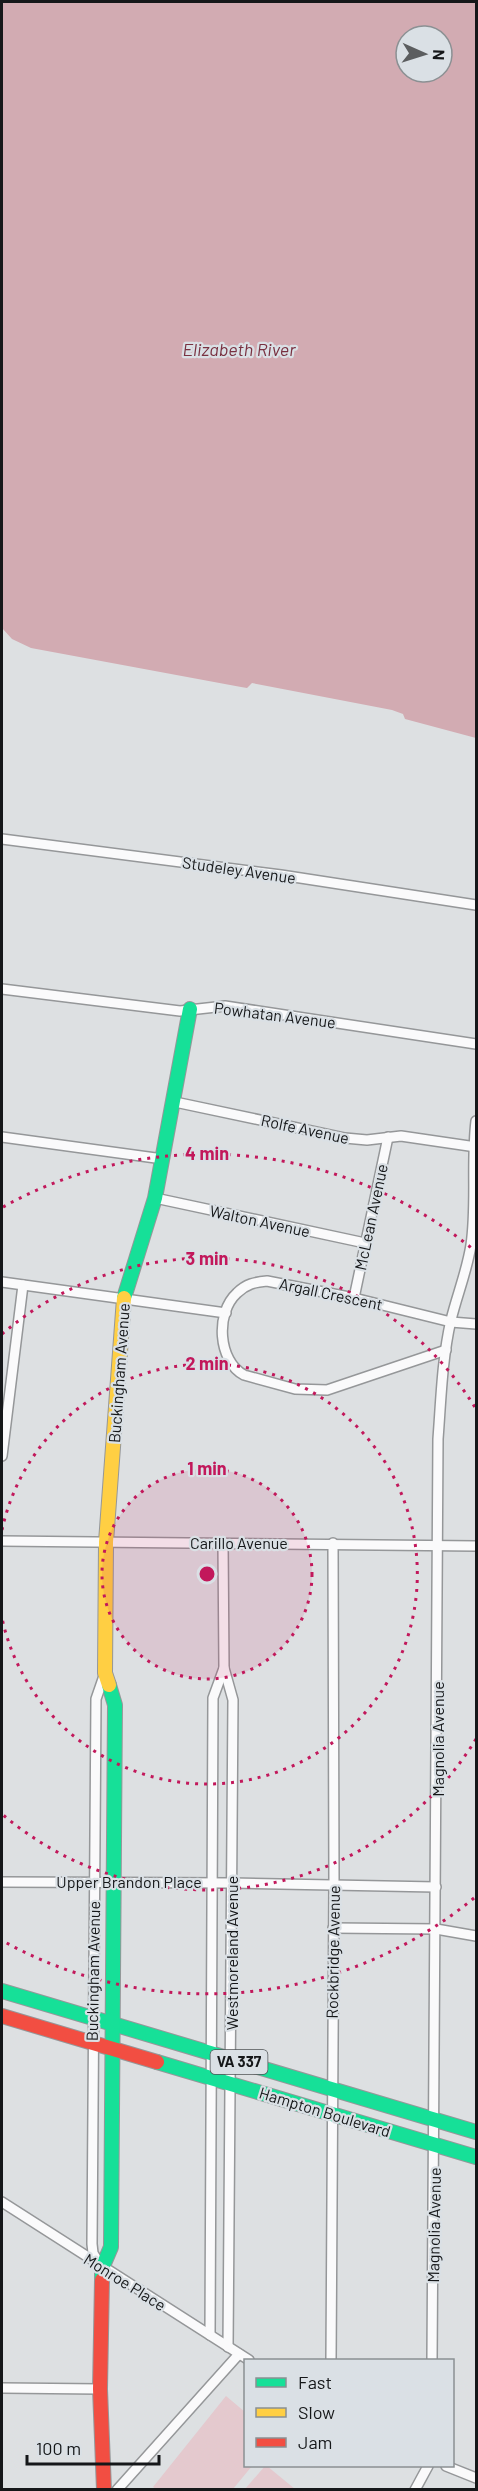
<svg xmlns="http://www.w3.org/2000/svg" width="478" height="2491" font-family="Barlow,sans-serif">
<style>
.green{fill:#e4c9ce}
.water{fill:#d2abb2;fill-rule:evenodd}
.lines{fill:none;stroke-linecap:round;stroke-linejoin:round}
.street-casing{stroke:#959799;stroke-width:12}
.fast-casing{stroke:#959799;stroke-width:16}
.slow-casing{stroke:#959799;stroke-width:16}
.jam-casing{stroke:#959799;stroke-width:16}
.street{stroke:#fafafb;stroke-width:9}
.fast{stroke:#16e098;stroke-width:14}
.slow{stroke:#ffcf43;stroke-width:14}
.jam{stroke:#f24e42;stroke-width:14}
.ring{fill:none;stroke:#c2185b;stroke-width:3;stroke-dasharray:3 6}
.labels{text-anchor:middle;stroke-width:4.5;stroke-linejoin:round;paint-order:stroke}
.shield{fill:#dae0e5;stroke:#505356;stroke-width:1.5}
.shield-label{font-size:15px;font-weight:bold;fill:#151719}
.street-label{font-size:16px;fill:#151719;stroke:#dae0e5}
.water-label{font-size:18px;font-style:italic;fill:#793141;stroke:#dae0e5}
.centre{fill:#c2185b;stroke:#dae0e5;stroke-width:3}
.ring-label{font-size:18px;text-anchor:middle;font-weight:bold;fill:#c2185b;stroke:#dae0e5;stroke-width:4.5;stroke-linejoin:round;paint-order:stroke}
</style>
<rect width="100%" height="100%" fill="#dde0e2"/>
<g class="green">
<polygon points="226,2396 245,2412 246,2466 252,2466 233,2489 156,2489 153,2487"/>
<polygon points="265,2466 267,2466 295,2489 245,2489"/>
</g>
<path class="water" d="M2,2h474v736l-71,-19 -2,-5 -11,-4 -140,-27 -5,5 -6,-1 -210,-39 -19,-9 -10,-11zM406,36h36v36h-36z"/>
<g class="lines">
<defs>
<g id="street">
<polyline points="2,839 281,875 476,905"/>
<polyline points="2,989 180,1011 225,1006 476,1044"/>
<polyline points="175,1102 345,1138 367,1140 401,1136 476,1147"/>
<polyline points="2,1137 163,1159"/>
<polyline points="155,1198 365,1243"/>
<polyline points="2,1282 226,1313"/>
<polyline points="354,1298 388,1137"/>
<path d="M446,1350l-119,40 -32,-1 -51,-14c-26,-14 -29,-62 -7,-82 9,-9 18,-11 30,-12l87,17 97,24 25,2"/>
<polyline points="2,1456 23,1285"/>
<polyline points="2,1541 476,1546"/>
<polyline points="223,1543 224,1668 233,1700 228,2347"/>
<polyline points="2,1882 232,1883 436,1887"/>
<polyline points="333,1928 436,1929 476,1936"/>
<polyline points="2,2202 249,2360"/>
<polyline points="102,2268 93,2253 92,2244 96,1699 105,1673"/>
<polyline points="210,2335 213,1698 224,1668"/>
<polyline points="331,2360 334,1885 333,1543"/>
<path d="M432,2360l6,-921c3,-39 4,-80 13,-119 6,-25 16,-49 20,-75 6,-41 0,-83 5,-124"/>
<polyline points="2,2388 100,2389"/>
<polyline points="446,2466 476,2478"/>
<polyline points="117,2490 239,2354"/>
<polyline points="415,2490 428,2466"/>
</g>
<g id="fast">
<polyline points="124,1298 155,1198 190,1009"/>
<polyline points="2,1991 476,2132"/>
<polyline points="157,2062 476,2157"/>
<polyline points="102,2280 102,2268 111,2247 115,1705 109,1685"/>
</g>
<polyline id="slow" points="109,1685 105,1673 106,1542 124,1298"/>
<g id="jam">
<polyline points="2,2016 157,2062"/>
<polyline points="102,2280 100,2389 104,2490"/>
</g>
</defs>
<use href="#street" class="street-casing"/>
<use href="#fast" class="fast-casing"/>
<use href="#slow" class="slow-casing"/>
<use href="#jam" class="jam-casing"/>
<use href="#street" class="street"/>
<use href="#fast" class="fast"/>
<use href="#slow" class="slow"/>
<use href="#jam" class="jam"/>
</g>
<circle cx="207" cy="1574" r="105" fill="#c2185b" fill-opacity=".12"/>
<g class="ring">
<circle cx="207" cy="1574" r="105"/>
<path d="M2 1530A210 210 0 1 1 2 1618"/>
<path d="M476 1739A315 315 0 0 1 2 1814M2 1334A315 315 0 0 1 476 1409"/>
<path d="M474 1898A420 420 0 0 1 3 1941M3 1207A420 420 0 0 1 474 1250"/>
</g>
<g class="labels">
<rect class="shield" x="210.5" y="2050" width="57" height="24" rx="4.5"/>
<g class="shield-label">
<text x="239" y="2067">VA 337</text>
</g>
<g class="street-label">
<text transform="translate(239 870) rotate(8)" y="6">Studeley Avenue</text>
<text transform="translate(275 1015) rotate(7)" y="6">Powhatan Avenue</text>
<text transform="translate(305 1129) rotate(12)" y="6">Rolfe Avenue</text>
<text transform="translate(371 1217) rotate(-78)" y="6">McLean Avenue</text>
<text transform="translate(260 1221) rotate(12)" y="6">Walton Avenue</text>
<text transform="translate(331 1294) rotate(12)" y="6">Argall Crescent</text>
<text transform="translate(119 1373) rotate(-86)" y="6">Buckingham Avenue</text>
<text x="239" y="1549">Carillo Avenue</text>
<text transform="translate(438 1739) rotate(-90)" y="6">Magnolia Avenue</text>
<text x="129" y="1888">Upper Brandon Place</text>
<text transform="translate(333 1952) rotate(-89)" y="6">Rockbridge Avenue</text>
<text transform="translate(232 1953) rotate(-90)" y="6">Westmoreland Avenue</text>
<text transform="translate(93 1971) rotate(-89)" y="6">Buckingham Avenue</text>
<text transform="translate(325 2112) rotate(17)" y="6">Hampton Boulevard</text>
<text transform="translate(434 2225) rotate(-89)" y="6">Magnolia Avenue</text>
<text transform="translate(125 2282) rotate(32)" y="6">Monroe Place</text>
</g>
<g class="water-label">
<text x="239" y="356">Elizabeth River</text>
</g>
</g>
<circle cx="207" cy="1574" r="9" class="centre"/>
<g class="ring-label">
<text x="207" y="1160">4 min</text>
<text x="207" y="1265">3 min</text>
<text x="207" y="1370">2 min</text>
<text x="207" y="1475">1 min</text>
</g>
<rect width="478" height="2491" fill="none" stroke="#151719" stroke-width="6"/>
<rect x="244" y="2359" width="210" height="108" fill="#dae0e5" stroke="#8b9093" stroke-width="1.5"/>
<rect x="256" y="2378" width="30" height="9" fill="#16e098" stroke="#8b9093" stroke-width="1.5"/>
<text x="298" y="2389" font-size="18" fill="#151719">Fast</text>
<rect x="256" y="2408" width="30" height="9" fill="#ffcf43" stroke="#8b9093" stroke-width="1.5"/>
<text x="298" y="2419" font-size="18" fill="#151719">Slow</text>
<rect x="256" y="2438" width="30" height="9" fill="#f24e42" stroke="#8b9093" stroke-width="1.5"/>
<text x="298" y="2449" font-size="18" fill="#151719">Jam</text>
<g transform="translate(424 54) rotate(93)"><circle r="28" fill="#dae0e5" stroke="#8b9093" stroke-width="1.5"/>
<path d="M0-4.5L10 22L0 15L-10 22Z" fill="#5b5d5f"/>
<text y="-9" font-size="16" font-weight="bold" text-anchor="middle" fill="#151719">N</text>
</g>
<path d="M27 2455v9h132v-9" fill="none" stroke="#151719" stroke-width="3"/>
<text x="36" y="2455" font-size="18" fill="#151719" stroke="#dae0e5" stroke-width="4.5" paint-order="stroke">100 m</text>
</svg>
